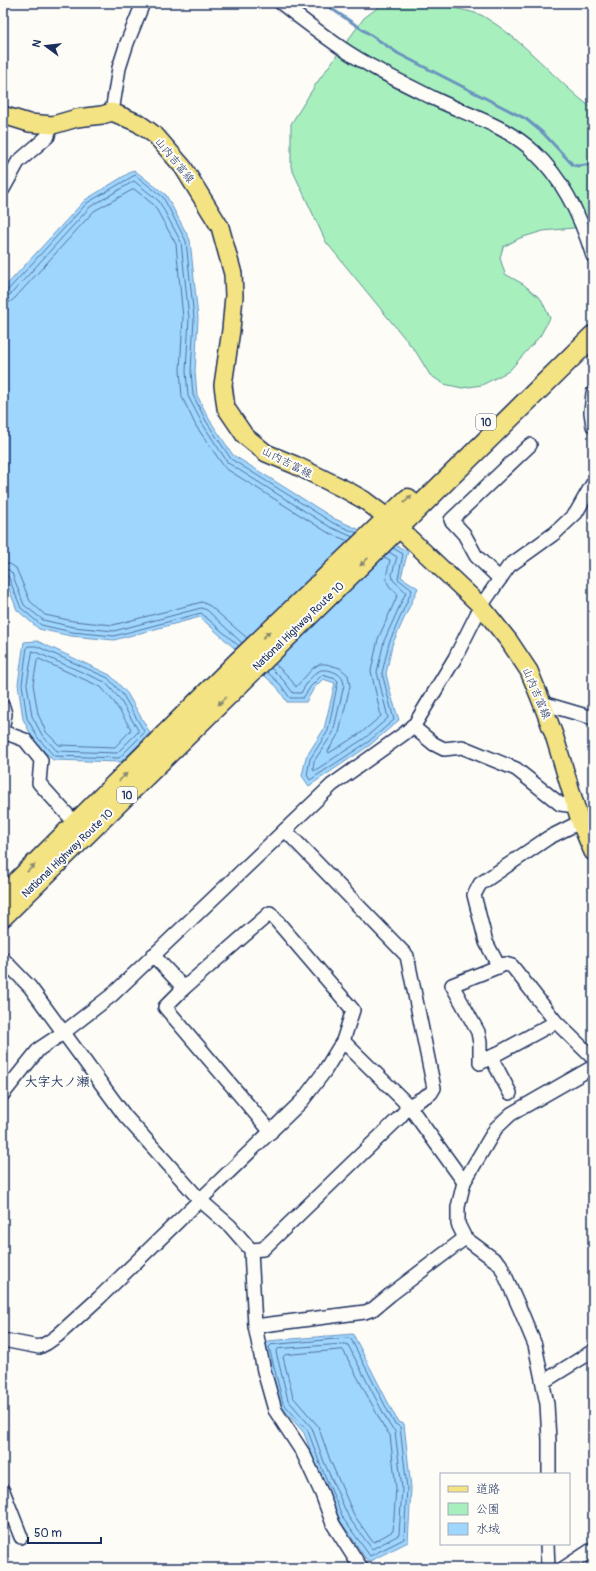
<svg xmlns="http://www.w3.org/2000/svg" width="596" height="1571" font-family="Pangolin,'Klee One',sans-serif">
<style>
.green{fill:#a7f0be;stroke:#61908e}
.water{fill:#9fd6fe;stroke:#6a93be}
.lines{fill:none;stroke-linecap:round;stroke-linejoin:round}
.shore{stroke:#50729e;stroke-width:1}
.stream{stroke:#6a93be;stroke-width:3}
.minor-casing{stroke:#1b2f5e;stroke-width:16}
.major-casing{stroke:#1b2f5e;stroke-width:20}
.highway-casing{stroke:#1b2f5e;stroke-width:23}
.minor{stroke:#fdfcf7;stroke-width:13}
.major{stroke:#f4e382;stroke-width:17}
.highway{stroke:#f4e382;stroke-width:20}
.oneway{fill:#888970}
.labels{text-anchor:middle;stroke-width:4;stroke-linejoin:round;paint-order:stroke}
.shield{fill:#fdfcf7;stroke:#5f6c8c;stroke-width:1}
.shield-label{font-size:10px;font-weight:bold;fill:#1b2f5e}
.street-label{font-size:11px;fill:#1b2f5e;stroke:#fdfcf7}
.quarter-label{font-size:13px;font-weight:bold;fill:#1b2f5e;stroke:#fdfcf7}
</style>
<rect width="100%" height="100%" fill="#fdfcf7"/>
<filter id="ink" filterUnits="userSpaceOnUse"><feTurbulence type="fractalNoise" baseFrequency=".025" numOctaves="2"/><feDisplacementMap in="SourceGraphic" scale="8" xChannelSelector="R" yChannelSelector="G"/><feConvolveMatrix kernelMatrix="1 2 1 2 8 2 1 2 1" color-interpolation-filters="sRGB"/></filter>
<g filter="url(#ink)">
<path class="green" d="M430,3c12,3 44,8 53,13 43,25 71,64 110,93v117l-50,5 -23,7 -17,9 -3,11 5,16 18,10 18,15 9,19 -10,18 -31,35 -27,14 -20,3 -18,-4 -14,-9 -14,-23 -90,-110 -35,-75v-43l25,-40 48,-66 16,-12 18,-2z"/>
<g class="water">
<polygon points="134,170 166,195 190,240 198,318 195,371 197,395 209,419 233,455 335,519 408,551 401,577 418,588 392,645 386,674 391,695 399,720 370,745 309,786 302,776 306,757 324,729 335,683 323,679 314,688 306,702 287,702 277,687 200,617 114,640 71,636 39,629 17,610 3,573 3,289 85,200"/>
<polygon points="37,641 110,675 127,693 150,733 121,762 53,760 34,741 23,719 18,684 24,642"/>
<polygon points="353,1334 398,1422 404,1424 411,1488 408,1542 368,1562 341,1522 316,1465 304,1433 280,1405 265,1346 267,1341"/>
</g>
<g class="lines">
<g class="shore">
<polyline points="3,292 8,290 87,203 135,175 163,197 186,241 194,318 191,371 193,395 206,421 231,459 333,523 357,533"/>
<polyline points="3,297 11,294 90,207 134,181 159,201 181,242 189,318 186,371 188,396 202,423 228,463 330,527 353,537"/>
<polyline points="3,303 10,302 15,298 94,211 134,189 154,205 176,244 183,318 180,370 182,397 196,426 225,468 327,532 348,541"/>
<polyline points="3,563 10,564 16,568 30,601 45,615 73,621 113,625 202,602 210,606 247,638"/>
<polyline points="3,569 9,570 12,573 24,605 43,620 73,627 114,631 201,608 207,610 242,643"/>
<polyline points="3,574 8,576 21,608 41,625 72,632 114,636 201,613 239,646"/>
<polygon points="29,646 36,646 108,678 123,695 144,731 144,733 119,758 54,756 38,738 27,718 22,684 27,647"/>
<polygon points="33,651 105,682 119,698 138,730 138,732 117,753 57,751 42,735 32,716 27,684"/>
<polygon points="39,659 101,687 114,702 131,729 130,731 115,747 59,745 46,732 38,714 33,684 37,661"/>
<path d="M275,664l13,12 8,11 17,-19 7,-4h6l14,4 8,7 2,11 -11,47 -11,18 1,2 32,-20 20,-17 -10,-45 7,-32 20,-45c-2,-2 -4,-4 -7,-6 -8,-8 -3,-18 -1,-28l-6,-3"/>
<path d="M271,668l13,13 9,12h8c5,-9 11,-19 20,-23 10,-1 23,4 23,15l-11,48 -19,28 -1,8 1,2 51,-33 23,-20 -11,-46 7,-31 22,-49 -13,-12 -1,-6 5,-17 -8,-5"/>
<polyline points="267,672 280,684 290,698 303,698 311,686 322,675 336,679 338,681 328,731 310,759 307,775 310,780 368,742 394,720 382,673 389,643 412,590 398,579 403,554 393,548"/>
<polygon points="349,1338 351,1339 394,1423 400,1427 407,1488 404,1539 370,1556 344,1520 320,1464 308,1431 283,1403 269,1347 271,1345"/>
<polygon points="346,1344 348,1345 390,1426 395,1431 402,1488 399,1535 372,1549 349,1518 324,1462 312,1428 288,1400 276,1352 278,1349"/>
<polygon points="343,1350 385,1429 390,1435 396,1488 393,1531 374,1542 372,1541 354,1515 330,1460 318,1426 293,1397 283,1357 285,1355"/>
</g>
<polyline class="stream" points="323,3 399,54 526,119 543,133 573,165 578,166 593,164"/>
<defs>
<g id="minor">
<path d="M281,3c19,15 39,30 59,44 29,20 63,36 95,52 33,16 72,27 99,53 30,28 47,65 59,104"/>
<polyline points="112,112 119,68 127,43 143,3"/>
<polyline points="3,189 18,162 48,136 50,124"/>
<polyline points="593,393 591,412 593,426"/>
<polyline points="500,579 476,556 464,534 451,520 530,445"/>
<polyline points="542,703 593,718"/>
<polyline points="3,707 5,714 3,725"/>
<polyline points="412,726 434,744 444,749 462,747 516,769 560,804 575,806"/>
<polyline points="3,732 25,740 41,760 39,783 76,824"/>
<polyline points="3,959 30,987 125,1116 200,1200 230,1226 251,1250 255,1326 264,1371 275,1410 303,1453 322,1494 333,1524 361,1568"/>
<polyline points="499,967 486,942 474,895 480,884 548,838 580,822"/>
<polyline points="184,988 165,1007 271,1132"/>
<polyline points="556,1022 480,1063 480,1043 478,1032 452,985 505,964 512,966 556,1022 593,1058"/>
<polyline points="343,1041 409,1106 464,1182"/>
<polyline points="491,1057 510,1093"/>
<polyline points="3,1094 39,1049 63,1033 112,995 332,785 405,733 415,724 455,658 481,606 509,566 555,533 576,513 593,483"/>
<polyline points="251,1250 263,1249 400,1117 409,1106 431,1093 434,1088 407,956 285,830"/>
<polyline points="255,1326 365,1312 373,1309 390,1295 465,1238"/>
<polyline points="3,1340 39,1347 47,1343 57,1336 99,1298 302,1101 324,1072 343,1041 353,1010 270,913 184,988 153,955"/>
<polyline points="543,1382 593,1351"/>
<polyline points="549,1474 549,1440 547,1404 535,1345 520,1309 500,1264 465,1238 458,1224 458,1207 464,1182 496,1128 511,1114 593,1067"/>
<polyline points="3,1491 21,1537"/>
<polyline points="547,1544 548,1568"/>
<polyline points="564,1568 593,1549"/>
</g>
<polyline id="major" points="3,115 29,123 53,125 77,118 102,115 112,112 138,123 148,130 156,136 183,167 220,227 233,274 234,296 231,330 223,385 226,408 245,436 266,453 295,465 348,491 364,500 388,518 481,606 509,641 529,671 542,703 554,735 581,824 593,852"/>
<g id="highway">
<polyline points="3,896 238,662 408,499"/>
<polyline points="3,916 593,336"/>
</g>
</defs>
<use href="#minor" class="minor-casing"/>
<use href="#major" class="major-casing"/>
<use href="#highway" class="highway-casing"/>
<use href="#minor" class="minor"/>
<use href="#major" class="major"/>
<use href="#highway" class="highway"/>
</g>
<defs><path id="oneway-solid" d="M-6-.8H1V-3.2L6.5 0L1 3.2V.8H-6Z"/></defs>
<g class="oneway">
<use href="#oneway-solid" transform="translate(408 499) rotate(-44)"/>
<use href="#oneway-solid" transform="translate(364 562) rotate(136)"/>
<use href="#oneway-solid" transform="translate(266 635) rotate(-44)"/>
<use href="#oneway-solid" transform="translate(222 701) rotate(135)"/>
<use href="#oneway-solid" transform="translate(123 777) rotate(-45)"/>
<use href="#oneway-solid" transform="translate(31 868) rotate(-44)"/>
</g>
</g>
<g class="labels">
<g class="shield">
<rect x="476" y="414" width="20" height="16" rx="3"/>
<rect x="117" y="787" width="20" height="16" rx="3"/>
</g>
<g class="shield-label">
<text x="486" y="426">10</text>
<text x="127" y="799">10</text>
</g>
<g class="street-label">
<text transform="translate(175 160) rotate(51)" y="4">山内吉富線</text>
<text transform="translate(287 462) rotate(27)" y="4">山内吉富線</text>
<text transform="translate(298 626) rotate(-44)" y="4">National Highway Route 10</text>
<text transform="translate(537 693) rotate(67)" y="4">山内吉富線</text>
<text transform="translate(67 853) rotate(-44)" y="4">National Highway Route 10</text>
</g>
<g class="quarter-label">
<text x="57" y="1086">大字大ノ瀬</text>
</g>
</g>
<rect width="596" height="1571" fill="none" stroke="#fdfcf7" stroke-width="16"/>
<rect x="8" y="8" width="580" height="1555" fill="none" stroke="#1b2f5e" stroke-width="1.5" filter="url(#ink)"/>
<rect x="440" y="1473" width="130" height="72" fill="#fdfcf7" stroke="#a3aaba"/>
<rect x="448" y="1486" width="20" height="6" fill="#f4e382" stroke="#a3aaba"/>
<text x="476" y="1493" font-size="12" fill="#1b2f5e">道路</text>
<rect x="448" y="1503" width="20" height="12" fill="#a7f0be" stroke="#a3aaba"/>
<text x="476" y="1513" font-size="12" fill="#1b2f5e">公園</text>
<rect x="448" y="1523" width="20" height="12" fill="#9fd6fe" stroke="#a3aaba"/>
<text x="476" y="1533" font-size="12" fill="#1b2f5e">水域</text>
<g transform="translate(46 46) rotate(285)" stroke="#fdfcf7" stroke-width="3" paint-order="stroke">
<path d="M0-3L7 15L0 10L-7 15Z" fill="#1b2f5e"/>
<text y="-6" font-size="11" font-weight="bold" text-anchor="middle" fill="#1b2f5e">N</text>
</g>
<path d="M28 1537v6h73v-6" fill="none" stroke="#1b2f5e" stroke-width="2"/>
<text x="34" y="1537" font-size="12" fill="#1b2f5e" stroke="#fdfcf7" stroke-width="3" paint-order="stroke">50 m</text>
</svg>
